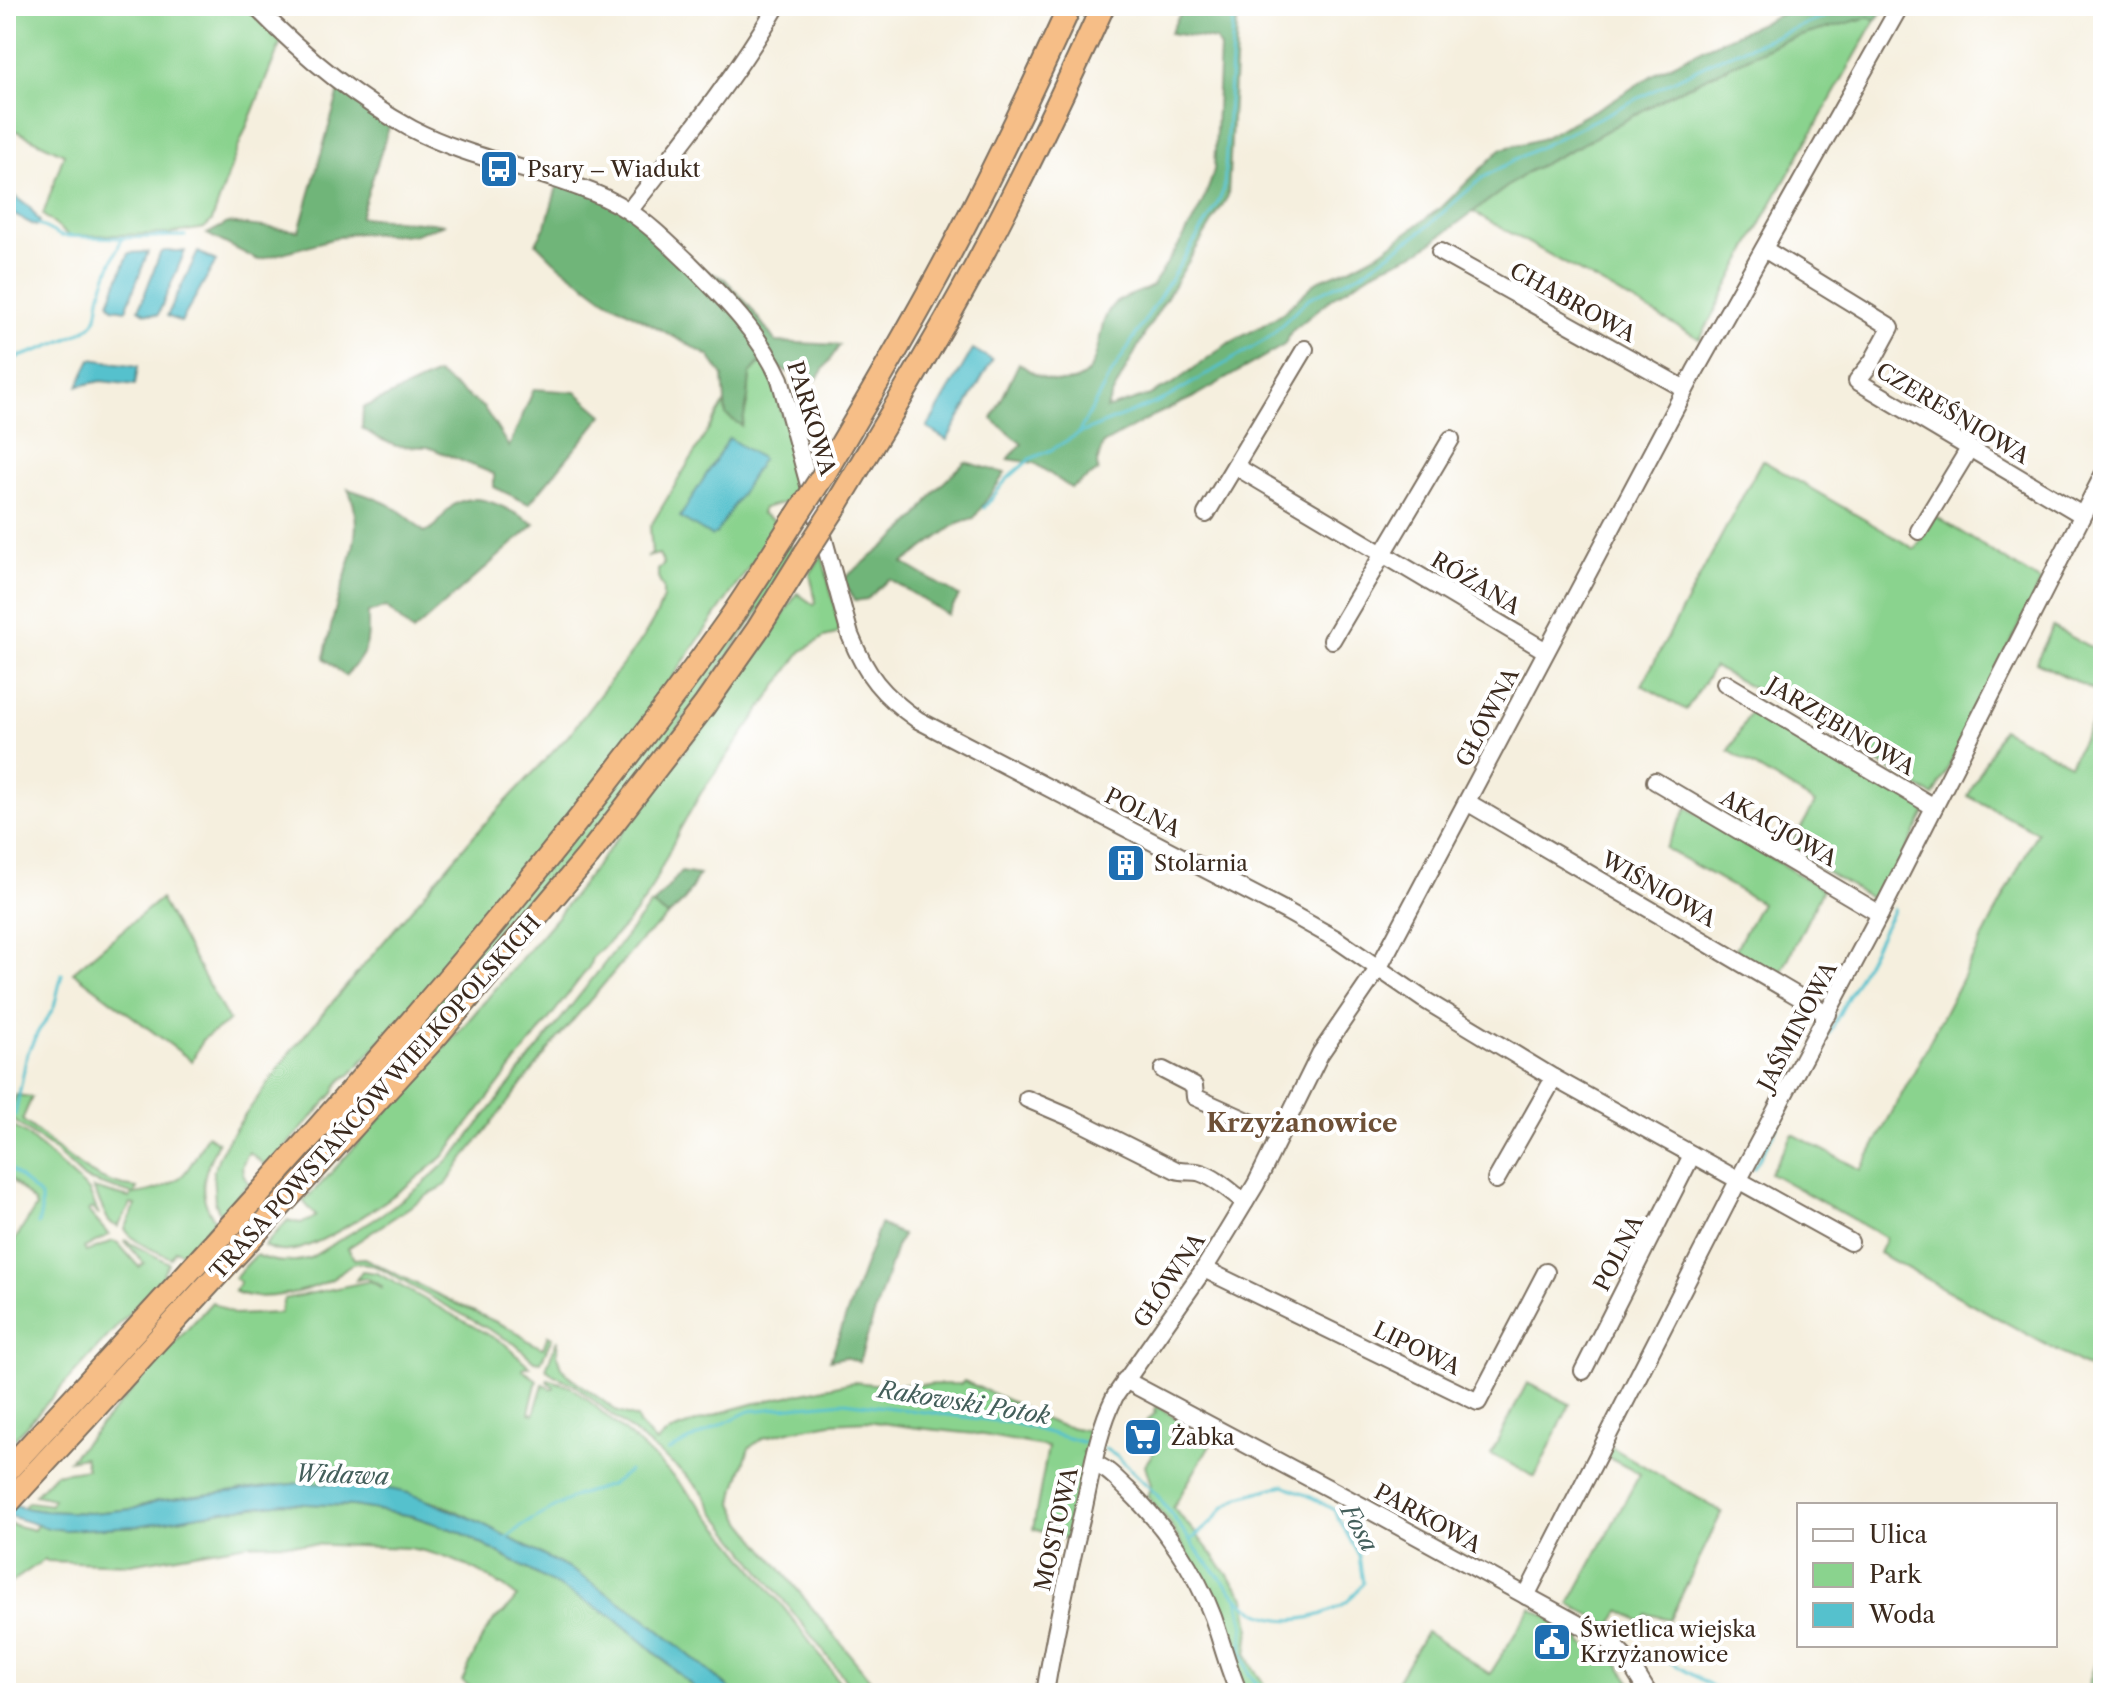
<svg xmlns="http://www.w3.org/2000/svg" width="2109" height="1699" font-family="'Libre Caslon Text',serif">
<style>
.green{fill:#8ad38e;stroke:#627e56;stroke-width:2}
.forest{fill:#6fb579;stroke:#55704c;stroke-width:2}
.water{fill:#55c1cd;stroke:#487676;stroke-width:2}
.lines{fill:none;stroke-linecap:round;stroke-linejoin:round}
.stream{stroke:#55c1cd;stroke-width:3}
.minor-casing{stroke:#7c6f61;stroke-width:20}
.highway-casing{stroke:#7c6f61;stroke-width:26}
.minor{stroke:#fff;stroke-width:16}
.highway{stroke:#f6be87;stroke-width:22}
.highway-bridge-casing{stroke:#7c6f61;stroke-width:26;stroke-linecap:butt}
.highway-bridge{stroke:#f6be87;stroke-width:22}
.labels{text-anchor:middle;stroke-width:8;stroke-linejoin:round;paint-order:stroke}
.poi-label{font-size:22px;fill:#3b2a1e;stroke:#fff;text-anchor:start}
.street-label{font-size:22px;fill:#3b2a1e;stroke:#fff}
.water-label{font-size:24px;font-style:italic;fill:#445f5b;stroke:#fff}
.quarter-label{font-size:26px;font-weight:bold;fill:#6e5138;stroke:#fff}
</style>
<rect width="100%" height="100%" fill="#fff"/>
<filter id="ink" filterUnits="userSpaceOnUse"><feTurbulence type="fractalNoise" baseFrequency=".0125" numOctaves="2"/><feDisplacementMap in="SourceGraphic" scale="16" xChannelSelector="R" yChannelSelector="G"/><feConvolveMatrix kernelMatrix="1 2 1 2 8 2 1 2 1" color-interpolation-filters="sRGB"/></filter>
<filter id="wash" filterUnits="userSpaceOnUse"><feTurbulence type="fractalNoise" baseFrequency=".006" numOctaves="4" result="noise"/><feDisplacementMap in="SourceGraphic" scale="32" xChannelSelector="R" yChannelSelector="G"/><feGaussianBlur stdDeviation="1.8" result="paint"/><feColorMatrix in="noise" values="0 0 0 0 0 0 0 0 0 0 0 0 0 0 0 0 0 1.4 0 .05"/><feComposite in="paint" operator="in"/></filter>
<g filter="url(#wash)">
<rect width="100%" height="100%" fill="#f5efde"/>
<g class="green">
<polygon points="13,6 246,6 281,42 237,150 212,221 204,228 169,234 69,236 43,215 64,154 6,126 6,22"/>
<polygon points="1870,16 1875,21 1766,214 1700,339 1473,212 1527,172 1586,142 1670,95 1782,41"/>
<path d="M760,363l7,2 36,117 -12,19 -28,7 -2,5 18,11 -155,223 -124,158 -149,169c-9,4 -15,9 -17,19l-57,63 -12,9 -16,-13c-8,12 -10,19 0,31l-29,31 -5,-12 -2,-29 7,-19 13,-22 58,-81 185,-218 92,-97 75,-98 14,-24 6,-16v-10l-5,-10v-8l6,-6 -5,-10 -12,3 5,-3 -2,-27 75,-125 1,13 16,10 6,-27 2,-25z"/>
<polygon points="1762,460 1915,549 1935,516 2041,582 1934,796 1767,696 1714,667 1686,710 1642,685"/>
<polygon points="789,541 796,558 654,761 471,986 280,1190 277,1189"/>
<path d="M822,555l18,73 -4,6 -12,3 -23,15 -100,141 -21,36 -33,68 -23,30 -32,31 -3,9 -146,190c-32,27 -115,90 -155,94 -9,1 -16,-1 -24,-5l24,-26c11,5 19,3 28,-4l-13,-15 18,-17 141,-156 94,-110 201,-261 40,-64 17,12 2,-3 -6,-28z"/>
<polygon points="2053,627 2103,654 2103,695 2036,662"/>
<polygon points="2103,701 2103,1376 1879,1253 1886,1238 1770,1173 1793,1134 1861,1170 1916,1068 2037,832 1968,796 2002,729 2070,764"/>
<polygon points="1754,705 1928,807 1879,903 1789,849 1815,803 1729,751"/>
<polygon points="1687,808 1823,889 1778,979 1734,952 1761,903 1665,848"/>
<polygon points="160,899 229,1021 202,1040 192,1061 73,972"/>
<path d="M651,904l17,12 -26,23 -84,99 -96,123 -16,24 -15,8 -83,55 6,11 10,-1c49,25 97,48 147,71 11,6 20,16 32,19l5,-13 4,2 -11,25 -7,-1 -19,-17 -122,-68c-10,-6 -23,-14 -35,-13 -11,1 -18,11 -26,16 -24,13 -74,25 -98,12l6,-9 -6,-4 22,-23c19,8 34,9 54,3l72,-44 39,-28 36,-34z"/>
<path d="M16,1095l16,2 -10,23c37,26 67,65 115,68l-3,6c17,-2 43,-9 53,-24 8,-11 14,-23 20,-35l11,7c-13,28 -24,51 -3,78l-31,34 -9,-4 -4,8c-15,-7 -37,-14 -46,-29l11,-24 -5,-1 -13,23 -9,-5 -16,-34 37,10 2,-4 -47,-15 -31,-29 -48,-35v-8l4,2z"/>
<polygon points="6,1122 26,1134 89,1191 99,1215 91,1208 88,1211 109,1235 84,1248 86,1252 113,1241 118,1243 139,1267 144,1263 124,1240 169,1263 163,1273 164,1275 6,1448 6,1254 36,1207 34,1202 6,1174"/>
<path d="M362,1271l15,2 128,71 25,23h-6l-1,3 14,10 -8,33 5,1 9,-30 9,5 2,-2 -7,-6 1,-2c7,2 16,5 23,8 16,10 32,27 47,39 91,75 159,173 230,267h-113l-91,-75 -69,-46 -102,-53 -37,-17 -136,-19 -143,18 -24,8 -42,4 -47,-2 -21,-3 5,-6 23,3 2,-6 -18,-4 20,-21 32,-5 -3,-12 -15,3 143,-158 23,13 45,-2 4,-14 86,-18 12,7v-2l-16,-8 -10,2z"/>
<polygon points="557,1340 558,1340 557,1355 561,1367 568,1375 618,1412 637,1418 639,1424 656,1443 669,1432 723,1412 756,1403 853,1382 883,1385 961,1384 964,1381 1021,1406 1030,1414 1059,1425 1090,1431 1089,1450 1083,1452 1088,1454 1069,1530 1065,1539 1033,1529 1048,1447 984,1435 918,1428 867,1421 831,1423 793,1430 763,1438 749,1448 736,1488 733,1503 741,1520 881,1693 856,1693 714,1511 704,1494 687,1476 575,1385 552,1374 546,1369"/>
<polygon points="1527,1383 1570,1404 1535,1477 1491,1454"/>
<polygon points="1156,1406 1187,1424 1185,1429 1191,1433 1195,1428 1214,1438 1173,1508 1197,1535 1245,1597 1250,1628 1247,1655 1252,1666 1270,1693 1245,1693 1236,1672 1229,1630 1214,1600 1170,1524 1147,1496 1151,1485 1145,1465 1155,1450 1148,1445 1155,1433 1143,1425 1156,1412 1154,1410"/>
<polygon points="1608,1445 1722,1512 1670,1619 1647,1614 1642,1622 1620,1610 1611,1626 1569,1604 1640,1474 1603,1455"/>
<path d="M284,1503l69,3 59,10 48,16 152,84 36,30 52,47h-88l-2,-2 -12,-1 -2,3h-117l-17,-12 21,-45 11,-16 10,-7 13,-16c-31,-25 -68,-42 -108,-49l-133,-5 -29,1 -116,20 -85,-3 -1,-2 -39,27v-58l3,-4 25,6 3,-5 28,5 72,-4 86,-15z"/>
<polygon points="1531,1608 1583,1637 1580,1642 1597,1653 1603,1649 1617,1662 1639,1693 1390,1693 1426,1632 1490,1674"/>
<polygon points="2103,1637 2103,1682 2100,1693 2086,1693"/>
</g>
<g class="forest">
<path d="M1184,6h54l-10,190 -81,134 -35,65 -6,14 44,-14 24,-12 53,-39 35,-18 23,-15 32,-30 33,-13 32,-17 62,-46 57,-56 40,-10 67,-36 51,-32 41,-21 97,-43 89,-1 -11,15 -6,-4 -87,24 -112,54 -84,47 -59,30 -107,79 -42,18 -46,29 -40,33 -8,14 -90,52 -41,19 -50,28 -6,19 1,8 -27,17 -37,-25 -26,-4 14,-15 -30,-25 27,-56c14,11 27,19 45,19 44,-1 27,-53 49,-77 8,-9 28,-12 39,-19 24,-37 51,-73 62,-116l6,-122 -4,-8 -46,-7z"/>
<polygon points="340,88 391,121 360,217 445,224 412,235 353,233 258,260 207,234 228,223 299,231"/>
<polygon points="560,176 600,191 702,269 725,279 750,307 776,342 840,345 816,380 759,363 750,374 748,398 742,426 726,415 723,376 709,356 605,299 554,261 536,243 546,225"/>
<polygon points="437,374 484,408 509,447 534,389 576,392 603,415 529,504 494,487 494,474 428,447 396,446 376,437 362,428 363,408"/>
<polygon points="965,462 1005,473 974,518 958,523 903,563 959,596 948,615 889,579 867,599 855,601 842,580 895,538 916,518 936,490"/>
<path d="M348,489c34,11 51,17 76,43 13,-4 15,-11 23,-21 25,-28 63,0 88,13l-122,108 -27,-25 -18,6c0,32 1,39 -23,63l-21,-18c4,-18 8,-37 13,-55 10,-36 30,-76 11,-114z"/>
<polygon points="681,872 699,875 684,901 668,916 653,905"/>
<polygon points="880,1224 902,1235 896,1247 859,1362 845,1357 830,1360"/>
</g>
<g class="water">
<polygon points="6,190 30,208 40,222 36,226 6,211"/>
<polygon points="164,251 185,251 158,315 145,313 139,309 160,254"/>
<polygon points="148,252 126,310 113,308 109,302 129,253"/>
<polygon points="198,252 216,261 181,322 167,316"/>
<polygon points="973,349 992,360 947,440 927,428"/>
<polygon points="91,359 138,366 135,385 101,381 78,386"/>
<polygon points="729,438 762,459 716,534 711,536 680,517"/>
<polygon points="300,1483 371,1485 408,1493 473,1519 575,1572 644,1618 735,1693 700,1693 648,1646 612,1616 460,1532 412,1516 353,1506 284,1503 223,1511 137,1526 65,1530 48,1528 6,1515 6,1500 23,1508 44,1511 91,1513 133,1509 157,1501"/>
</g>
<g class="lines">
<g class="stream">
<polyline points="38,224 61,236 122,238 185,236"/>
<path d="M6,360c16,-3 83,-26 89,-39 5,-10 3,-21 7,-31 5,-18 13,-35 20,-52"/>
<polyline points="1078,434 1107,381 1216,207 1224,189 1234,6"/>
<polyline points="984,508 1006,480 1030,459 1051,450 1078,434 1165,399 1267,339 1309,298 1360,274 1422,231 1482,178 1522,156 1715,60 1852,6"/>
<polyline points="2097,521 2103,510"/>
<polyline points="15,1115 27,1054 39,1030 46,1021 54,1007 62,974"/>
<polyline points="6,1160 7,1155"/>
<polyline points="6,1165 41,1197 41,1212 38,1224"/>
<polyline points="1754,1168 1831,1030 1894,909"/>
<polyline points="1104,1448 1119,1458 1157,1495 1203,1558 1238,1598 1244,1626 1242,1650 1249,1674 1264,1693"/>
<polyline points="668,1451 749,1411 844,1402 1013,1423 1093,1445"/>
<polyline points="507,1538 523,1525 575,1496 610,1485 629,1471"/>
<path d="M1191,1540l20,-17 13,-16 16,-10 44,-12 27,12 23,13 25,46 4,27c-4,5 -8,11 -12,15 -5,5 -14,10 -21,13 -32,14 -67,12 -92,-13"/>
<polyline points="1668,1661 1724,1693"/>
<polyline points="2092,1693 2103,1657"/>
</g>
</g>
</g>
<g filter="url(#ink)">
<g class="lines">
<defs>
<g id="minor">
<path d="M255,6c47,48 98,91 157,123 52,27 111,37 166,58 17,6 34,13 49,23 22,14 41,33 60,51 36,36 72,71 93,118l70,256c16,40 32,60 68,85l368,191 50,28 87,60 131,79 296,164"/>
<path d="M629,211c52,-67 105,-132 148,-205"/>
<polyline points="1764,249 1891,327 1872,362 1857,381 2082,515"/>
<polyline points="1440,252 1685,389"/>
<polyline points="1235,466 1546,651"/>
<polyline points="1206,514 1305,349"/>
<polyline points="1919,531 1969,449"/>
<polyline points="1332,640 1451,439"/>
<polyline points="1725,683 1934,807"/>
<polyline points="1655,781 1880,914"/>
<polyline points="1467,802 1828,1014"/>
<polyline points="1163,1070 1194,1086 1195,1097 1279,1135"/>
<path d="M1027,1099l47,20 102,51c9,3 17,0 25,3 16,5 31,20 44,29"/>
<polyline points="1496,1180 1554,1078"/>
<polyline points="1204,1269 1478,1402 1546,1272"/>
<polyline points="1583,1371 1692,1155"/>
<polyline points="1125,1380 1360,1505 1609,1641 1629,1662 1648,1693"/>
<path d="M1094,1464c14,4 23,16 34,26 35,34 68,81 85,127 9,26 15,51 26,76"/>
<polyline points="1526,1596 1738,1181 1880,914 2103,475"/>
<path d="M1045,1693c10,-62 24,-124 39,-186 8,-37 14,-77 31,-111l89,-127 23,-37 29,-48 64,-130 58,-85 317,-598 205,-365"/>
</g>
<g id="highway">
<path d="M824,474c44,-75 89,-150 129,-227 42,-79 80,-160 117,-241"/>
<path d="M834,509c48,-80 97,-159 141,-241 46,-86 88,-174 128,-262"/>
<path d="M6,1472c249,-273 503,-544 718,-845 26,-36 48,-73 72,-110"/>
<polyline points="6,1505 439,1033 588,856 704,706 758,629 806,552"/>
</g>
</defs>
<use href="#minor" class="minor-casing"/>
<use href="#highway" class="highway-casing"/>
<use href="#minor" class="minor"/>
<use href="#highway" class="highway"/>
<defs>
<g id="highway-bridge">
<polyline points="796,517 824,474"/>
<polyline points="806,552 834,509"/>
</g>
</defs>
<use href="#highway-bridge" class="highway-bridge-casing"/>
<use href="#highway-bridge" class="highway-bridge"/>
</g>
</g>
<defs>
<symbol id="bus-square" viewBox="-11 -11 22 22"><rect x="-9" y="-9" width="18" height="18" rx="4" fill="#1f6fb2" stroke="#fff"/><path d="M-5-6H5V4H4V6H2V4H-2V6H-4V4H-5ZM-3.5-4V0h7V-4ZM-3.5 1.2v1.5H-2V1.2ZM2 1.2v1.5H3.5V1.2Z" fill="#fff"/></symbol>
<symbol id="building-square" viewBox="-11 -11 22 22"><rect x="-9" y="-9" width="18" height="18" rx="4" fill="#1f6fb2" stroke="#fff"/><path d="M-4-6H4V6H1V3H-1V6H-4ZM-2.5-4.3h1.7v1.8h-1.7ZM.8-4.3h1.7v1.8H.8ZM-2.5-1h1.7V.8h-1.7ZM.8-1h1.7V.8H.8Z" fill="#fff"/></symbol>
<symbol id="supermarket-square" viewBox="-11 -11 22 22"><rect x="-9" y="-9" width="18" height="18" rx="4" fill="#1f6fb2" stroke="#fff"/><path d="M-6-5.5h2.5l.6 2H6L4.5 2H-2.5L-4.4-4H-6ZM-1.5 3.2a1.3 1.3 0 1 0 .1 0ZM3 3.2a1.3 1.3 0 1 0 .1 0Z" fill="#fff"/></symbol>
<symbol id="civic-square" viewBox="-11 -11 22 22"><rect x="-9" y="-9" width="18" height="18" rx="4" fill="#1f6fb2" stroke="#fff"/><path d="M-.6-6.5H3V-4.5H.6V-3L4-1V1h2V6H-6V1h2V-1L-.6-3ZM-1.2 2.5V6h2.4V2.5Z" fill="#fff"/></symbol>
</defs>
<g fill-rule="evenodd">
<use href="#bus-square" x="477" y="147" width="44" height="44"/>
<use href="#building-square" x="1104" y="841" width="44" height="44"/>
<use href="#supermarket-square" x="1121" y="1415" width="44" height="44"/>
<use href="#civic-square" x="1530" y="1620" width="44" height="44"/>
</g>
<g class="labels">
<g class="poi-label">
<text x="527" y="177">Psary – Wiadukt</text>
<text x="1154" y="871">Stolarnia</text>
<text x="1171" y="1445">Żabka</text>
<text x="1580" y="1637">Świetlica wiejska<tspan x="1580" dy="25">Krzyżanowice</tspan></text>
</g>
<g class="street-label">
<text transform="translate(1573 302) rotate(29)" y="8">CHABROWA</text>
<text transform="translate(1953 413) rotate(31)" y="8">CZEREŚNIOWA</text>
<text transform="translate(812 418) rotate(73)" y="8">PARKOWA</text>
<text transform="translate(1476 583) rotate(31)" y="8">RÓŻANA</text>
<text transform="translate(1487 717) rotate(-62)" y="8">GŁÓWNA</text>
<text transform="translate(1841 726) rotate(31)" y="8">JARZĘBINOWA</text>
<text transform="translate(1143 812) rotate(27)" y="8">POLNA</text>
<text transform="translate(1779 828) rotate(30)" y="8">AKACJOWA</text>
<text transform="translate(1659 889) rotate(30)" y="8">WIŚNIOWA</text>
<text transform="translate(1797 1026) rotate(-62)" y="8">JAŚMINOWA</text>
<text transform="translate(375 1097) rotate(-48)" y="8">TRASA POWSTAŃCÓW WIELKOPOLSKICH</text>
<text transform="translate(1618 1253) rotate(-63)" y="8">POLNA</text>
<text transform="translate(1169 1280) rotate(-56)" y="8">GŁÓWNA</text>
<text transform="translate(1417 1348) rotate(26)" y="8">LIPOWA</text>
<text transform="translate(1428 1518) rotate(29)" y="8">PARKOWA</text>
<text transform="translate(1056 1529) rotate(-77)" y="8">MOSTOWA</text>
</g>
<g class="water-label">
<text transform="translate(964 1403) rotate(9)" y="8">Rakowski Potok</text>
<text transform="translate(342 1475) rotate(2)" y="8">Widawa</text>
<text transform="translate(1359 1528) rotate(61)" y="8">Fosa</text>
</g>
<g class="quarter-label">
<text x="1302" y="1132">Krzyżanowice</text>
</g>
</g>
<rect width="2109" height="1699" fill="none" stroke="#fff" stroke-width="32"/>
<rect x="1797" y="1503" width="260" height="144" fill="#ffffff" stroke="#b1aaa5" stroke-width="2"/>
<rect x="1813" y="1529" width="40" height="12" fill="#ffffff" stroke="#b1aaa5" stroke-width="2"/>
<text x="1869" y="1543" font-size="24" fill="#3b2a1e">Ulica</text>
<rect x="1813" y="1563" width="40" height="24" fill="#8ad38e" stroke="#b1aaa5" stroke-width="2"/>
<text x="1869" y="1583" font-size="24" fill="#3b2a1e">Park</text>
<rect x="1813" y="1603" width="40" height="24" fill="#55c1cd" stroke="#b1aaa5" stroke-width="2"/>
<text x="1869" y="1623" font-size="24" fill="#3b2a1e">Woda</text>
</svg>
